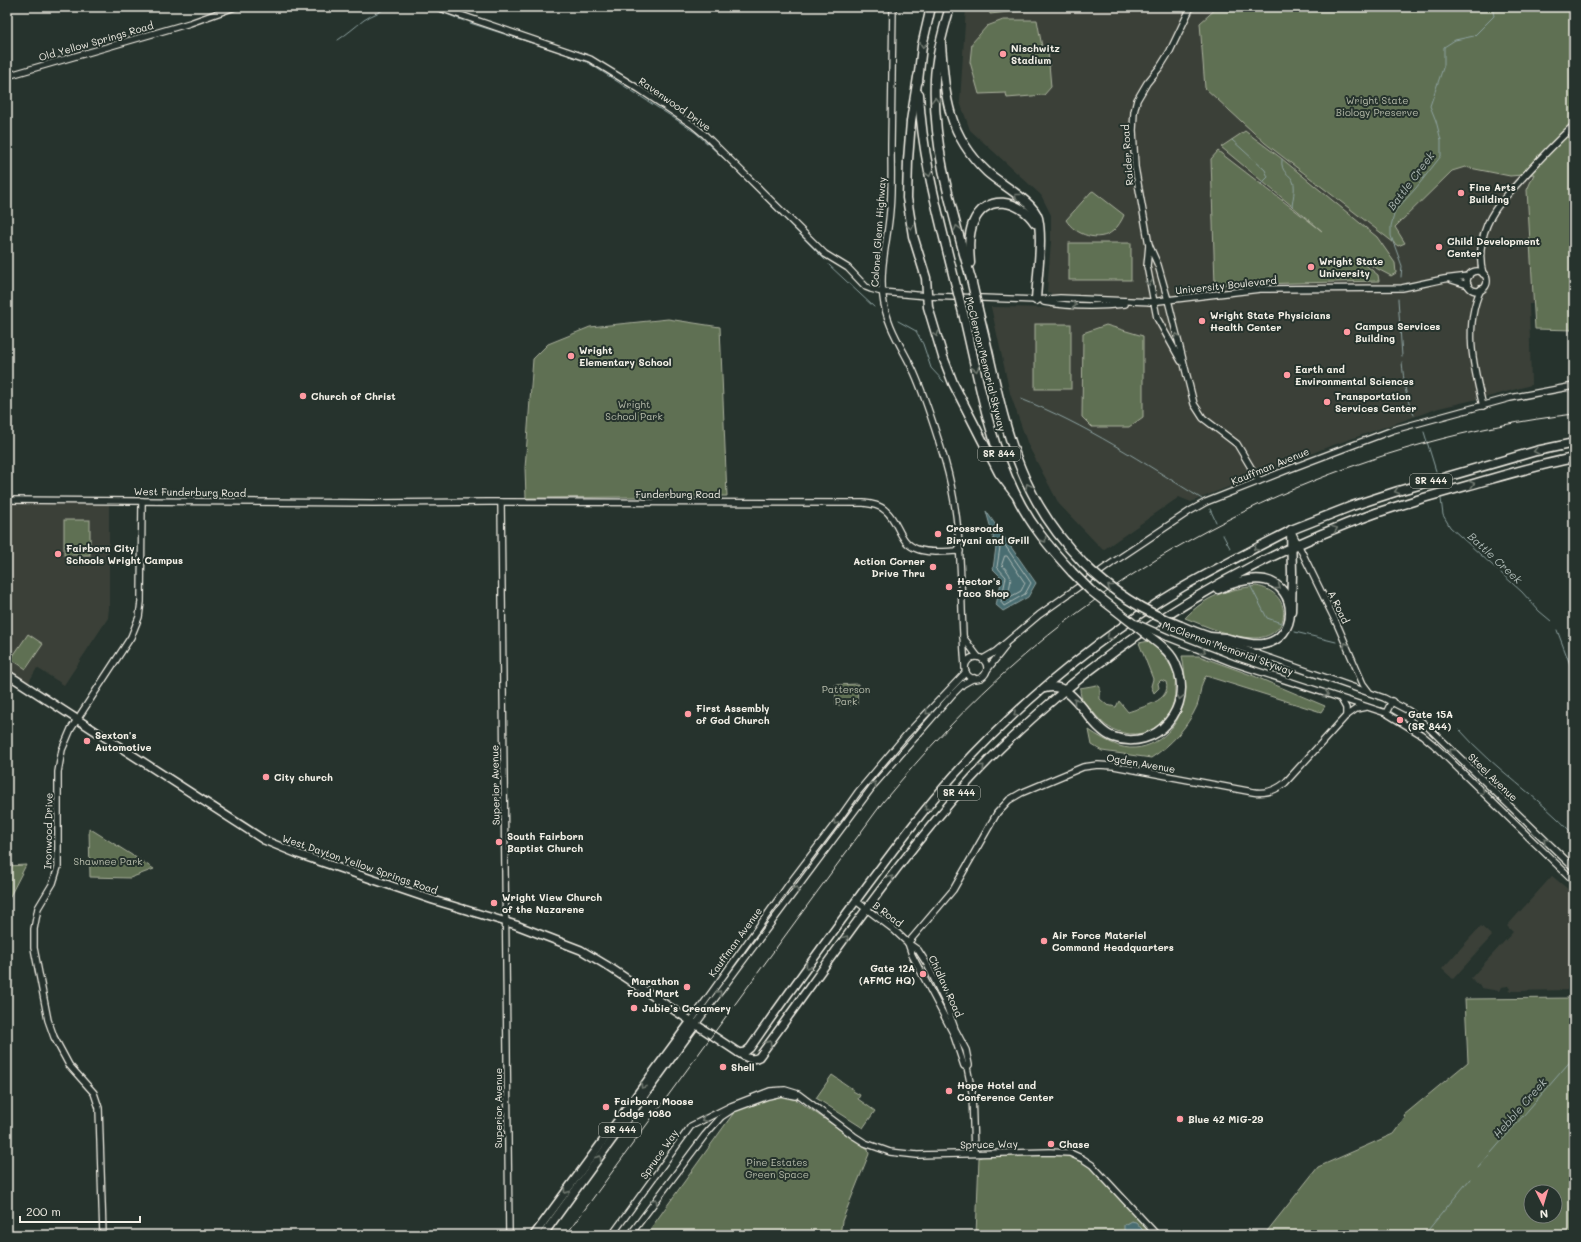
<svg xmlns="http://www.w3.org/2000/svg" width="1581" height="1242" font-family="Mali,sans-serif">
<style>
.built{fill:#3b4139}
.green{fill:#5f7052;stroke:#aab09d;fill-rule:evenodd}
.water{fill:#4a6d71;stroke:#8ea2a1}
.lines{fill:none;stroke-linecap:round;stroke-linejoin:round}
.shore{stroke:#b0bcb8;stroke-width:1}
.stream{stroke:#8ea2a1;stroke-width:1}
.minor-casing{stroke:#f4f1e8;stroke-width:8}
.major-casing{stroke:#f4f1e8;stroke-width:10}
.highway-casing{stroke:#f4f1e8;stroke-width:11}
.minor{stroke:#26332d;stroke-width:5.5}
.major{stroke:#26332d;stroke-width:7}
.highway{stroke:#26332d;stroke-width:8}
.rail{stroke:#f4f1e8;stroke-width:1}
.minor-bridge-casing{stroke:#f4f1e8;stroke-width:8;stroke-linecap:butt}
.highway-bridge-casing{stroke:#f4f1e8;stroke-width:11;stroke-linecap:butt}
.minor-bridge{stroke:#26332d;stroke-width:5.5}
.highway-bridge{stroke:#26332d;stroke-width:8}
.oneway{stroke:#6e766e}
.poi-dot{fill:#ff9aa2;stroke:#26332d;stroke-width:1.5}
.labels{text-anchor:middle;stroke-width:4;stroke-linejoin:round;paint-order:stroke}
.shield{fill:#26332d;stroke:#b6b8b0;stroke-width:1}
.shield-label{font-size:9px;font-weight:bold;fill:#f4f1e8}
.street-label{font-size:10px;fill:#f4f1e8;stroke:#26332d}
.poi-label{font-size:10px;font-weight:bold;fill:#f4f1e8;stroke:#26332d;text-anchor:start}
.park-label{font-size:10px;fill:#b8bdac;stroke:#26332d}
.water-label{font-size:11px;font-style:italic;fill:#b0bcb8;stroke:#26332d}
</style>
<rect width="100%" height="100%" fill="#26332d"/>
<filter id="ink" filterUnits="userSpaceOnUse"><feTurbulence type="fractalNoise" baseFrequency=".025" numOctaves="2"/><feDisplacementMap in="SourceGraphic" scale="8" xChannelSelector="R" yChannelSelector="G"/><feConvolveMatrix kernelMatrix="1 2 1 2 8 2 1 2 1" color-interpolation-filters="sRGB"/></filter>
<g filter="url(#ink)">
<g class="built">
<polygon points="966,7 1574,7 1574,303 1529,304 1531,385 1495,395 1439,408 1325,448 1191,502 1179,497 1103,550 1059,504 1028,445 1010,393 991,307 1051,308 1051,293 1047,292 1051,242 1051,215 1041,195 970,130 960,102"/>
<polygon points="7,500 109,500 109,607 108,618 64,685 37,668 26,687 7,674"/>
<polygon points="1552,876 1574,894 1574,990 1508,991 1510,989 1508,986 1501,987 1499,991 1482,988 1471,978 1513,932 1507,926"/>
<polygon points="1481,926 1492,936 1453,979 1442,969"/>
</g>
<g class="green">
<polygon points="989,7 1045,7 1045,8 990,14"/>
<polygon points="1218,7 1574,7 1574,330 1535,329 1527,190 1534,174 1510,176 1465,167 1452,171 1395,227 1405,243 1398,246 1265,143 1205,88 1200,23"/>
<polygon points="1003,20 1037,20 1043,52 1048,52 1051,87 1044,95 1007,98 1006,93 979,94 970,62 972,43 987,26"/>
<polygon points="1245,131 1281,158 1377,237 1395,263 1396,273 1391,276 1357,258 1378,275 1379,281 1215,285 1211,159 1218,151 1322,231 1221,147"/>
<path d="M1093,191l31,24c-2,5 -6,12 -11,16 -14,12 -38,4 -47,-11l25,-28z"/>
<rect x="1069" y="243" width="62" height="37"/>
<polygon points="668,319 720,327 727,496 526,498 525,468 533,359 548,344 590,327"/>
<rect x="1035" y="324" width="36" height="65"/>
<polygon points="1106,325 1143,336 1143,417 1129,427 1092,427 1082,417 1083,333"/>
<rect x="64" y="520" width="26" height="35"/>
<path d="M1256,586c38,6 36,51 -1,52 -24,0 -49,-12 -70,-20 22,-23 41,-28 71,-32z"/>
<polygon points="28,634 43,644 26,669 11,659"/>
<path d="M1149,641c10,10 23,21 26,36 1,4 0,9 0,12 0,35 -31,55 -63,40 -7,-3 -13,-10 -18,-16 -9,-10 -14,-12 -14,-25l17,-3 3,2v12l7,6 9,2 3,-6 9,11c14,-5 44,-11 38,-30l-5,-2 -3,3 1,5 -5,5 -3,-7 2,-7 -14,-36z"/>
<path d="M1182,656h17l55,20 71,30 -4,6 -115,-36c-7,10 -5,20 -9,30 -10,22 -26,39 -46,52l-49,-7 -10,-6 -3,-15c9,6 19,12 30,16 29,9 57,-13 64,-41 4,-16 2,-34 -1,-49z"/>
<polygon points="858,684 857,705 836,705 835,685"/>
<polygon points="89,828 154,869 130,878 90,877"/>
<polygon points="26,865 7,902 7,866"/>
<path d="M1574,998v237h-310l54,-68 75,-33 12,-16 -1,-3 64,-53 -3,-63zM1531,1192h24v24h-24z"/>
<polygon points="832,1075 854,1090 853,1091 860,1095 858,1099 875,1111 863,1128 816,1098"/>
<polygon points="773,1096 782,1096 797,1100 868,1149 869,1154 842,1221 840,1235 646,1235 735,1111"/>
<polygon points="1060,1154 1076,1158 1088,1165 1103,1178 1153,1235 976,1235 979,1158 983,1156"/>
</g>
<g class="water">
<polygon points="986,511 1036,583 1028,597 1003,611 996,605 1002,578 993,569 996,547"/>
<polygon points="1131,1221 1136,1222 1147,1235 1127,1235 1124,1230 1124,1225"/>
</g>
<g class="lines">
<g class="shore">
<polygon points="1000,541 1002,541 1031,583 1025,594 1004,606 1001,602 1006,577 997,567 1000,547 999,542"/>
<path d="M1005,556h2l18,27 -4,8 -11,6 -2,-2c3,-17 6,-17 -6,-30z"/>
</g>
<g class="stream">
<polyline points="429,7 464,21"/>
<polyline points="470,23 563,53"/>
<path d="M338,40c9,-6 17,-13 26,-20 7,-5 16,-7 23,-13"/>
<polyline points="570,56 587,62 677,120 696,133 723,158"/>
<polyline points="1232,140 1265,170 1268,177 1261,184"/>
<path d="M1282,159c-2,16 9,13 12,25 1,6 -1,15 -2,22"/>
<polyline points="728,162 825,260"/>
<polyline points="829,265 874,307"/>
<polyline points="1401,277 1402,266 1391,236 1391,226 1395,211 1416,188 1441,156 1441,140 1436,121 1430,106 1444,65 1444,47 1455,40 1474,36 1494,16 1492,7"/>
<polyline points="1398,299 1402,356"/>
<polyline points="898,321 916,331 923,344 931,368 944,382"/>
<path d="M1402,362c2,19 3,36 12,53"/>
<path d="M1021,399c64,25 123,64 181,100"/>
<polyline points="1424,432 1436,471"/>
<polyline points="1441,499 1443,515 1450,527 1522,592 1539,611 1551,621"/>
<polyline points="1210,509 1216,522"/>
<polyline points="1223,535 1230,548"/>
<polyline points="1250,585 1267,618 1284,624"/>
<polyline points="1557,630 1574,675"/>
<polyline points="1295,632 1336,642"/>
<path d="M1460,730c34,39 79,67 114,105"/>
<polyline points="1478,1168 1574,1057"/>
<polyline points="870,1233 870,1235"/>
<polyline points="1424,1235 1470,1179"/>
</g>
<defs>
<g id="minor">
<polyline points="437,7 590,59 639,89 693,125 705,135 825,254 848,268 866,287 871,289 882,292 927,296 1036,300 1060,298 1153,302"/>
<path d="M893,7c-1,46 -1,92 -2,139 0,21 1,43 -1,64 -2,29 -11,58 -7,87 3,28 19,50 31,75 12,27 22,60 31,89 20,69 14,135 20,205"/>
<polyline points="1191,7 1170,51 1160,67 1147,83 1137,100 1134,112 1133,130 1135,167 1149,245 1158,265 1168,300 1194,404 1203,418 1237,444 1259,481"/>
<polyline points="7,76 190,23 235,7"/>
<polyline points="1149,245 1147,266 1157,318 1181,361"/>
<circle cx="1477" cy="281" r="10"/>
<path d="M1483,274c-6,-22 0,-46 12,-64 6,-9 15,-18 22,-26 18,-20 37,-40 57,-59"/>
<polyline points="1452,280 1468,285"/>
<path d="M1481,289c-18,37 -7,80 2,117"/>
<path d="M1044,302c27,5 54,5 81,2"/>
<polyline points="1150,302 1260,289 1402,288 1444,279 1469,276"/>
<path d="M7,500l367,3 115,-1 374,1c8,1 17,2 23,8 13,11 13,32 31,38 13,5 30,2 43,2"/>
<polyline points="501,502 509,1235"/>
<polyline points="1292,532 1337,624 1363,684 1369,692"/>
<polyline points="963,637 978,657"/>
<polyline points="1167,637 1233,663 1386,713 1422,735 1434,745 1574,881"/>
<polyline points="1218,640 1384,698 1409,711 1428,727 1574,868"/>
<circle cx="976" cy="668" r="11"/>
<polyline points="983,659 995,652 1039,615 1112,563 1190,511 1206,502 1287,470 1393,430 1510,398 1574,386"/>
<polyline points="987,670 1005,647"/>
<polyline points="1341,699 1346,708 1346,716"/>
<polyline points="1386,713 1392,701"/>
<polyline points="856,901 893,929 908,943 918,950 927,964 946,1004 955,1029 966,1050 969,1065 967,1067 972,1092 974,1153"/>
<path d="M908,943l45,-53 44,-77 12,-13 12,-7 62,-26 15,-2 16,1 139,26c12,2 22,-1 32,-9l61,-67 10,-7 10,-2"/>
<polyline points="908,943 912,955 953,1033 964,1066 967,1067"/>
<polyline points="691,1021 787,887 841,816 858,792 907,734 966,672"/>
<polyline points="696,1024 873,786 953,694 963,684 974,678"/>
<polyline points="103,1235 99,1108 94,1093 69,1065 54,1037 48,1020 34,948 34,929 38,908 53,883 58,867 58,772 62,750 71,729 131,637 139,617 141,602 142,501"/>
<polyline points="612,1235 691,1126 731,1106 770,1091 785,1090 798,1094 854,1136 865,1143 890,1152 917,1155 1050,1152 1070,1153 1083,1159 1092,1165 1157,1235"/>
<polyline points="630,1235 705,1135 721,1117 733,1109 768,1096 781,1093 795,1096"/>
</g>
<g id="major">
<path d="M7,674l257,166 34,14 135,46 83,25 65,25 25,15 133,88c7,5 13,8 20,4 69,-94 134,-191 212,-278 29,-32 61,-61 94,-89"/>
<path d="M739,1053l6,-1 5,-4c38,-55 77,-108 116,-161 29,-39 58,-78 90,-114 66,-72 143,-136 227,-186 35,-20 71,-38 108,-57"/>
<polyline points="534,1235 691,1021"/>
<polyline points="543,1235 696,1024"/>
</g>
<g id="highway">
<path d="M950,7c-7,23 -14,48 -15,72 -3,68 18,135 36,200"/>
<path d="M941,44c4,52 6,90 46,128 13,12 46,29 51,46 5,22 -1,59 -2,82"/>
<polyline points="918,77 911,121 908,160 907,198 913,236 926,278 928,307 943,357 953,383 999,473 1015,494"/>
<polyline points="918,81 922,46 931,7"/>
<path d="M919,94c3,63 20,123 35,184"/>
<path d="M970,263c-1,-13 -2,-27 3,-40 13,-30 46,-24 62,0"/>
<path d="M964,317c14,59 24,121 51,176 14,30 35,55 57,79"/>
<path d="M980,318c13,50 21,103 41,151 14,35 36,67 62,94"/>
<polyline points="1291,611 1292,573 1291,530 1352,506 1398,491 1536,451 1574,443"/>
<path d="M1181,626c9,4 19,8 29,11 5,1 10,0 15,1 12,3 26,8 39,6 34,-6 35,-56 1,-64 -15,-3 -33,3 -47,9"/>
<path d="M1045,688c30,-9 42,39 68,49 44,16 82,-31 63,-72 -4,-11 -13,-18 -22,-25"/>
<path d="M1065,690c93,-77 198,-137 311,-177 30,-10 60,-19 90,-27 36,-10 71,-21 108,-28"/>
</g>
</defs>
<use href="#minor" class="minor-casing"/>
<use href="#major" class="major-casing"/>
<use href="#highway" class="highway-casing"/>
<use href="#minor" class="minor"/>
<use href="#major" class="major"/>
<use href="#highway" class="highway"/>
<path class="rail" d="M566,1235l317,-433c42,-51 86,-99 136,-142 154,-134 352,-222 555,-246"/>
<defs>
<polyline id="minor-bridge" points="1136,623 1167,637"/>
<g id="highway-bridge">
<polyline points="954,278 964,317"/>
<polyline points="971,279 980,318"/>
<path d="M1083,563c28,28 61,49 98,63"/>
<polyline points="1072,572 1090,590 1154,640"/>
</g>
</defs>
<use href="#minor-bridge" class="minor-bridge-casing"/>
<use href="#highway-bridge" class="highway-bridge-casing"/>
<use href="#minor-bridge" class="minor-bridge"/>
<use href="#highway-bridge" class="highway-bridge"/>
</g>
<defs><path id="oneway-chevron" d="M-2-3.5L2.5 0L-2 3.5" fill="none" stroke-width="1.6" stroke-linecap="round" stroke-linejoin="round"/></defs>
<g class="oneway">
<use href="#oneway-chevron" transform="translate(923 45) rotate(100)"/>
<use href="#oneway-chevron" transform="translate(935 100) rotate(-90)"/>
<use href="#oneway-chevron" transform="translate(929 174) rotate(77)"/>
<use href="#oneway-chevron" transform="translate(1017 196) rotate(-142)"/>
<use href="#oneway-chevron" transform="translate(911 227) rotate(78)"/>
<use href="#oneway-chevron" transform="translate(957 228) rotate(-104)"/>
<use href="#oneway-chevron" transform="translate(1149 283) rotate(81)"/>
<use href="#oneway-chevron" transform="translate(1074 305) rotate(1)"/>
<use href="#oneway-chevron" transform="translate(936 334) rotate(73)"/>
<use href="#oneway-chevron" transform="translate(1177 336) rotate(-103)"/>
<use href="#oneway-chevron" transform="translate(976 369) rotate(76)"/>
<use href="#oneway-chevron" transform="translate(1536 451) rotate(166)"/>
<use href="#oneway-chevron" transform="translate(1472 484) rotate(-16)"/>
<use href="#oneway-chevron" transform="translate(1028 486) rotate(-117)"/>
<use href="#oneway-chevron" transform="translate(1397 491) rotate(163)"/>
<use href="#oneway-chevron" transform="translate(1335 529) rotate(-22)"/>
<use href="#oneway-chevron" transform="translate(1044 540) rotate(55)"/>
<use href="#oneway-chevron" transform="translate(1256 548) rotate(154)"/>
<use href="#oneway-chevron" transform="translate(1110 587) rotate(-142)"/>
<use href="#oneway-chevron" transform="translate(1278 587) rotate(37)"/>
<use href="#oneway-chevron" transform="translate(1109 637) rotate(144)"/>
<use href="#oneway-chevron" transform="translate(1346 645) rotate(-114)"/>
<use href="#oneway-chevron" transform="translate(1203 651) rotate(20)"/>
<use href="#oneway-chevron" transform="translate(1326 694) rotate(19)"/>
<use href="#oneway-chevron" transform="translate(1180 697) rotate(101)"/>
<use href="#oneway-chevron" transform="translate(1076 701) rotate(-130)"/>
<use href="#oneway-chevron" transform="translate(928 712) rotate(134)"/>
<use href="#oneway-chevron" transform="translate(1016 714) rotate(137)"/>
<use href="#oneway-chevron" transform="translate(1452 751) rotate(-136)"/>
<use href="#oneway-chevron" transform="translate(982 767) rotate(-46)"/>
<use href="#oneway-chevron" transform="translate(874 784) rotate(-51)"/>
<use href="#oneway-chevron" transform="translate(1482 792) rotate(44)"/>
<use href="#oneway-chevron" transform="translate(927 808) rotate(130)"/>
<use href="#oneway-chevron" transform="translate(836 822) rotate(127)"/>
<use href="#oneway-chevron" transform="translate(1546 841) rotate(-136)"/>
<use href="#oneway-chevron" transform="translate(891 878) rotate(-53)"/>
<use href="#oneway-chevron" transform="translate(796 889) rotate(-54)"/>
<use href="#oneway-chevron" transform="translate(846 938) rotate(-54)"/>
<use href="#oneway-chevron" transform="translate(808 966) rotate(126)"/>
<use href="#oneway-chevron" transform="translate(719 993) rotate(-53)"/>
<use href="#oneway-chevron" transform="translate(769 1043) rotate(-53)"/>
<use href="#oneway-chevron" transform="translate(643 1086) rotate(126)"/>
<use href="#oneway-chevron" transform="translate(704 1119) rotate(153)"/>
<use href="#oneway-chevron" transform="translate(599 1158) rotate(-54)"/>
<use href="#oneway-chevron" transform="translate(566 1191) rotate(126)"/>
<use href="#oneway-chevron" transform="translate(655 1201) rotate(-54)"/>
</g>
</g>
<g class="poi-dot">
<circle cx="1003" cy="54" r="4"/>
<circle cx="1461" cy="193" r="4"/>
<circle cx="1439" cy="247" r="4"/>
<circle cx="1311" cy="267" r="4"/>
<circle cx="1202" cy="321" r="4"/>
<circle cx="1347" cy="332" r="4"/>
<circle cx="571" cy="356" r="4"/>
<circle cx="1287" cy="375" r="4"/>
<circle cx="303" cy="396" r="4"/>
<circle cx="1327" cy="402" r="4"/>
<circle cx="938" cy="534" r="4"/>
<circle cx="58" cy="554" r="4"/>
<circle cx="933" cy="567" r="4"/>
<circle cx="949" cy="587" r="4"/>
<circle cx="688" cy="714" r="4"/>
<circle cx="1400" cy="720" r="4"/>
<circle cx="87" cy="741" r="4"/>
<circle cx="266" cy="777" r="4"/>
<circle cx="499" cy="842" r="4"/>
<circle cx="494" cy="903" r="4"/>
<circle cx="1044" cy="941" r="4"/>
<circle cx="923" cy="974" r="4"/>
<circle cx="687" cy="987" r="4"/>
<circle cx="634" cy="1008" r="4"/>
<circle cx="723" cy="1067" r="4"/>
<circle cx="949" cy="1091" r="4"/>
<circle cx="606" cy="1107" r="4"/>
<circle cx="1180" cy="1119" r="4"/>
<circle cx="1051" cy="1144" r="4"/>
</g>
<g class="labels">
<g class="shield">
<rect x="978" y="447" width="42" height="14" rx="3"/>
<rect x="1410" y="474" width="42" height="14" rx="3"/>
<rect x="938" y="786" width="42" height="14" rx="3"/>
<rect x="599" y="1123" width="42" height="14" rx="3"/>
</g>
<g class="shield-label">
<text x="999" y="457">SR 844</text>
<text x="1431" y="484">SR 444</text>
<text x="959" y="796">SR 444</text>
<text x="620" y="1133">SR 444</text>
</g>
<g class="street-label">
<text transform="translate(96 41) rotate(-16)" y="4">Old Yellow Springs Road</text>
<text transform="translate(675 104) rotate(35)" y="4">Ravenwood Drive</text>
<text transform="translate(1127 155) rotate(-94)" y="4">Raider Road</text>
<text transform="translate(878 232) rotate(-86)" y="4">Colonel Glenn Highway</text>
<text transform="translate(1226 285) rotate(-6)" y="4">University Boulevard</text>
<text transform="translate(986 364) rotate(76)" y="4">McClernon Memorial Skyway</text>
<text transform="translate(1270 466) rotate(-22)" y="4">Kauffman Avenue</text>
<text transform="translate(190 492) rotate(1)" y="4">West Funderburg Road</text>
<text x="678" y="498">Funderburg Road</text>
<text transform="translate(1339 607) rotate(64)" y="4">A Road</text>
<text transform="translate(1228 648) rotate(20)" y="4">McClernon Memorial Skyway</text>
<text transform="translate(1141 763) rotate(10)" y="4">Ogden Avenue</text>
<text transform="translate(1493 777) rotate(44)" y="4">Skeel Avenue</text>
<text transform="translate(495 785) rotate(-91)" y="4">Superior Avenue</text>
<text transform="translate(48 831) rotate(-89)" y="4">Ironwood Drive</text>
<text transform="translate(360 864) rotate(19)" y="4">West Dayton Yellow Springs Road</text>
<text transform="translate(888 914) rotate(37)" y="4">B Road</text>
<text transform="translate(735 942) rotate(-54)" y="4">Kauffman Avenue</text>
<text transform="translate(946 986) rotate(65)" y="4">Chidlaw Road</text>
<text transform="translate(498 1108) rotate(-90)" y="4">Superior Avenue</text>
<text transform="translate(989 1144) rotate(-1)" y="4">Spruce Way</text>
<text transform="translate(659 1154) rotate(-55)" y="4">Spruce Way</text>
</g>
<g class="poi-label">
<text x="1011" y="52">Nischwitz<tspan x="1011" dy="12">Stadium</tspan></text>
<text x="1469" y="191">Fine Arts<tspan x="1469" dy="12">Building</tspan></text>
<text x="1447" y="245">Child Development<tspan x="1447" dy="12">Center</tspan></text>
<text x="1319" y="265">Wright State<tspan x="1319" dy="12">University</tspan></text>
<text x="1210" y="319">Wright State Physicians<tspan x="1210" dy="12">Health Center</tspan></text>
<text x="1355" y="330">Campus Services<tspan x="1355" dy="12">Building</tspan></text>
<text x="579" y="354">Wright<tspan x="579" dy="12">Elementary School</tspan></text>
<text x="1295" y="373">Earth and<tspan x="1295" dy="12">Environmental Sciences</tspan></text>
<text x="311" y="400">Church of Christ</text>
<text x="1335" y="400">Transportation<tspan x="1335" dy="12">Services Center</tspan></text>
<text x="946" y="532">Crossroads<tspan x="946" dy="12">Biryani and Grill</tspan></text>
<text x="66" y="552">Fairborn City<tspan x="66" dy="12">Schools Wright Campus</tspan></text>
<text x="925" y="565" text-anchor="end">Action Corner<tspan x="925" dy="12">Drive Thru</tspan></text>
<text x="957" y="585">Hector's<tspan x="957" dy="12">Taco Shop</tspan></text>
<text x="696" y="712">First Assembly<tspan x="696" dy="12">of God Church</tspan></text>
<text x="1408" y="718">Gate 15A<tspan x="1408" dy="12">(SR 844)</tspan></text>
<text x="95" y="739">Sexton's<tspan x="95" dy="12">Automotive</tspan></text>
<text x="274" y="781">City church</text>
<text x="507" y="840">South Fairborn<tspan x="507" dy="12">Baptist Church</tspan></text>
<text x="502" y="901">Wright View Church<tspan x="502" dy="12">of the Nazarene</tspan></text>
<text x="1052" y="939">Air Force Materiel<tspan x="1052" dy="12">Command Headquarters</tspan></text>
<text x="915" y="972" text-anchor="end">Gate 12A<tspan x="915" dy="12">(AFMC HQ)</tspan></text>
<text x="679" y="985" text-anchor="end">Marathon<tspan x="679" dy="12">Food Mart</tspan></text>
<text x="642" y="1012">Jubie’s Creamery</text>
<text x="731" y="1071">Shell</text>
<text x="957" y="1089">Hope Hotel and<tspan x="957" dy="12">Conference Center</tspan></text>
<text x="614" y="1105">Fairborn Moose<tspan x="614" dy="12">Lodge 1080</tspan></text>
<text x="1188" y="1123">Blue 42 MiG-29</text>
<text x="1059" y="1148">Chase</text>
</g>
<g class="park-label">
<text x="1377" y="104">Wright State<tspan x="1377" dy="12">Biology Preserve</tspan></text>
<text x="634" y="408">Wright<tspan x="634" dy="12">School Park</tspan></text>
<text x="846" y="693">Patterson<tspan x="846" dy="12">Park</tspan></text>
<text x="108" y="865">Shawnee Park</text>
<text x="777" y="1166">Pine Estates<tspan x="777" dy="12">Green Space</tspan></text>
</g>
<g class="water-label">
<text transform="translate(1411 181) rotate(-53)" y="4">Battle Creek</text>
<text transform="translate(1495 558) rotate(43)" y="4">Battle Creek</text>
<text transform="translate(1520 1108) rotate(-49)" y="4">Hebble Creek</text>
</g>
</g>
<rect width="1581" height="1242" fill="none" stroke="#26332d" stroke-width="24"/>
<rect x="12" y="12" width="1557" height="1218" fill="none" stroke="#f4f1e8" stroke-width="1.5" filter="url(#ink)"/>
<g transform="translate(1543 1204) rotate(175)"><circle r="19" fill="#26332d" stroke="#787f78"/>
<path d="M0-3L7 15L0 10L-7 15Z" fill="#ff9aa2"/>
<text y="-6" font-size="11" font-weight="bold" text-anchor="middle" fill="#f4f1e8">N</text>
</g>
<path d="M20 1216v6h120v-6" fill="none" stroke="#f4f1e8" stroke-width="2"/>
<text x="26" y="1216" font-size="12" fill="#f4f1e8" stroke="#26332d" stroke-width="3" paint-order="stroke">200 m</text>
</svg>
